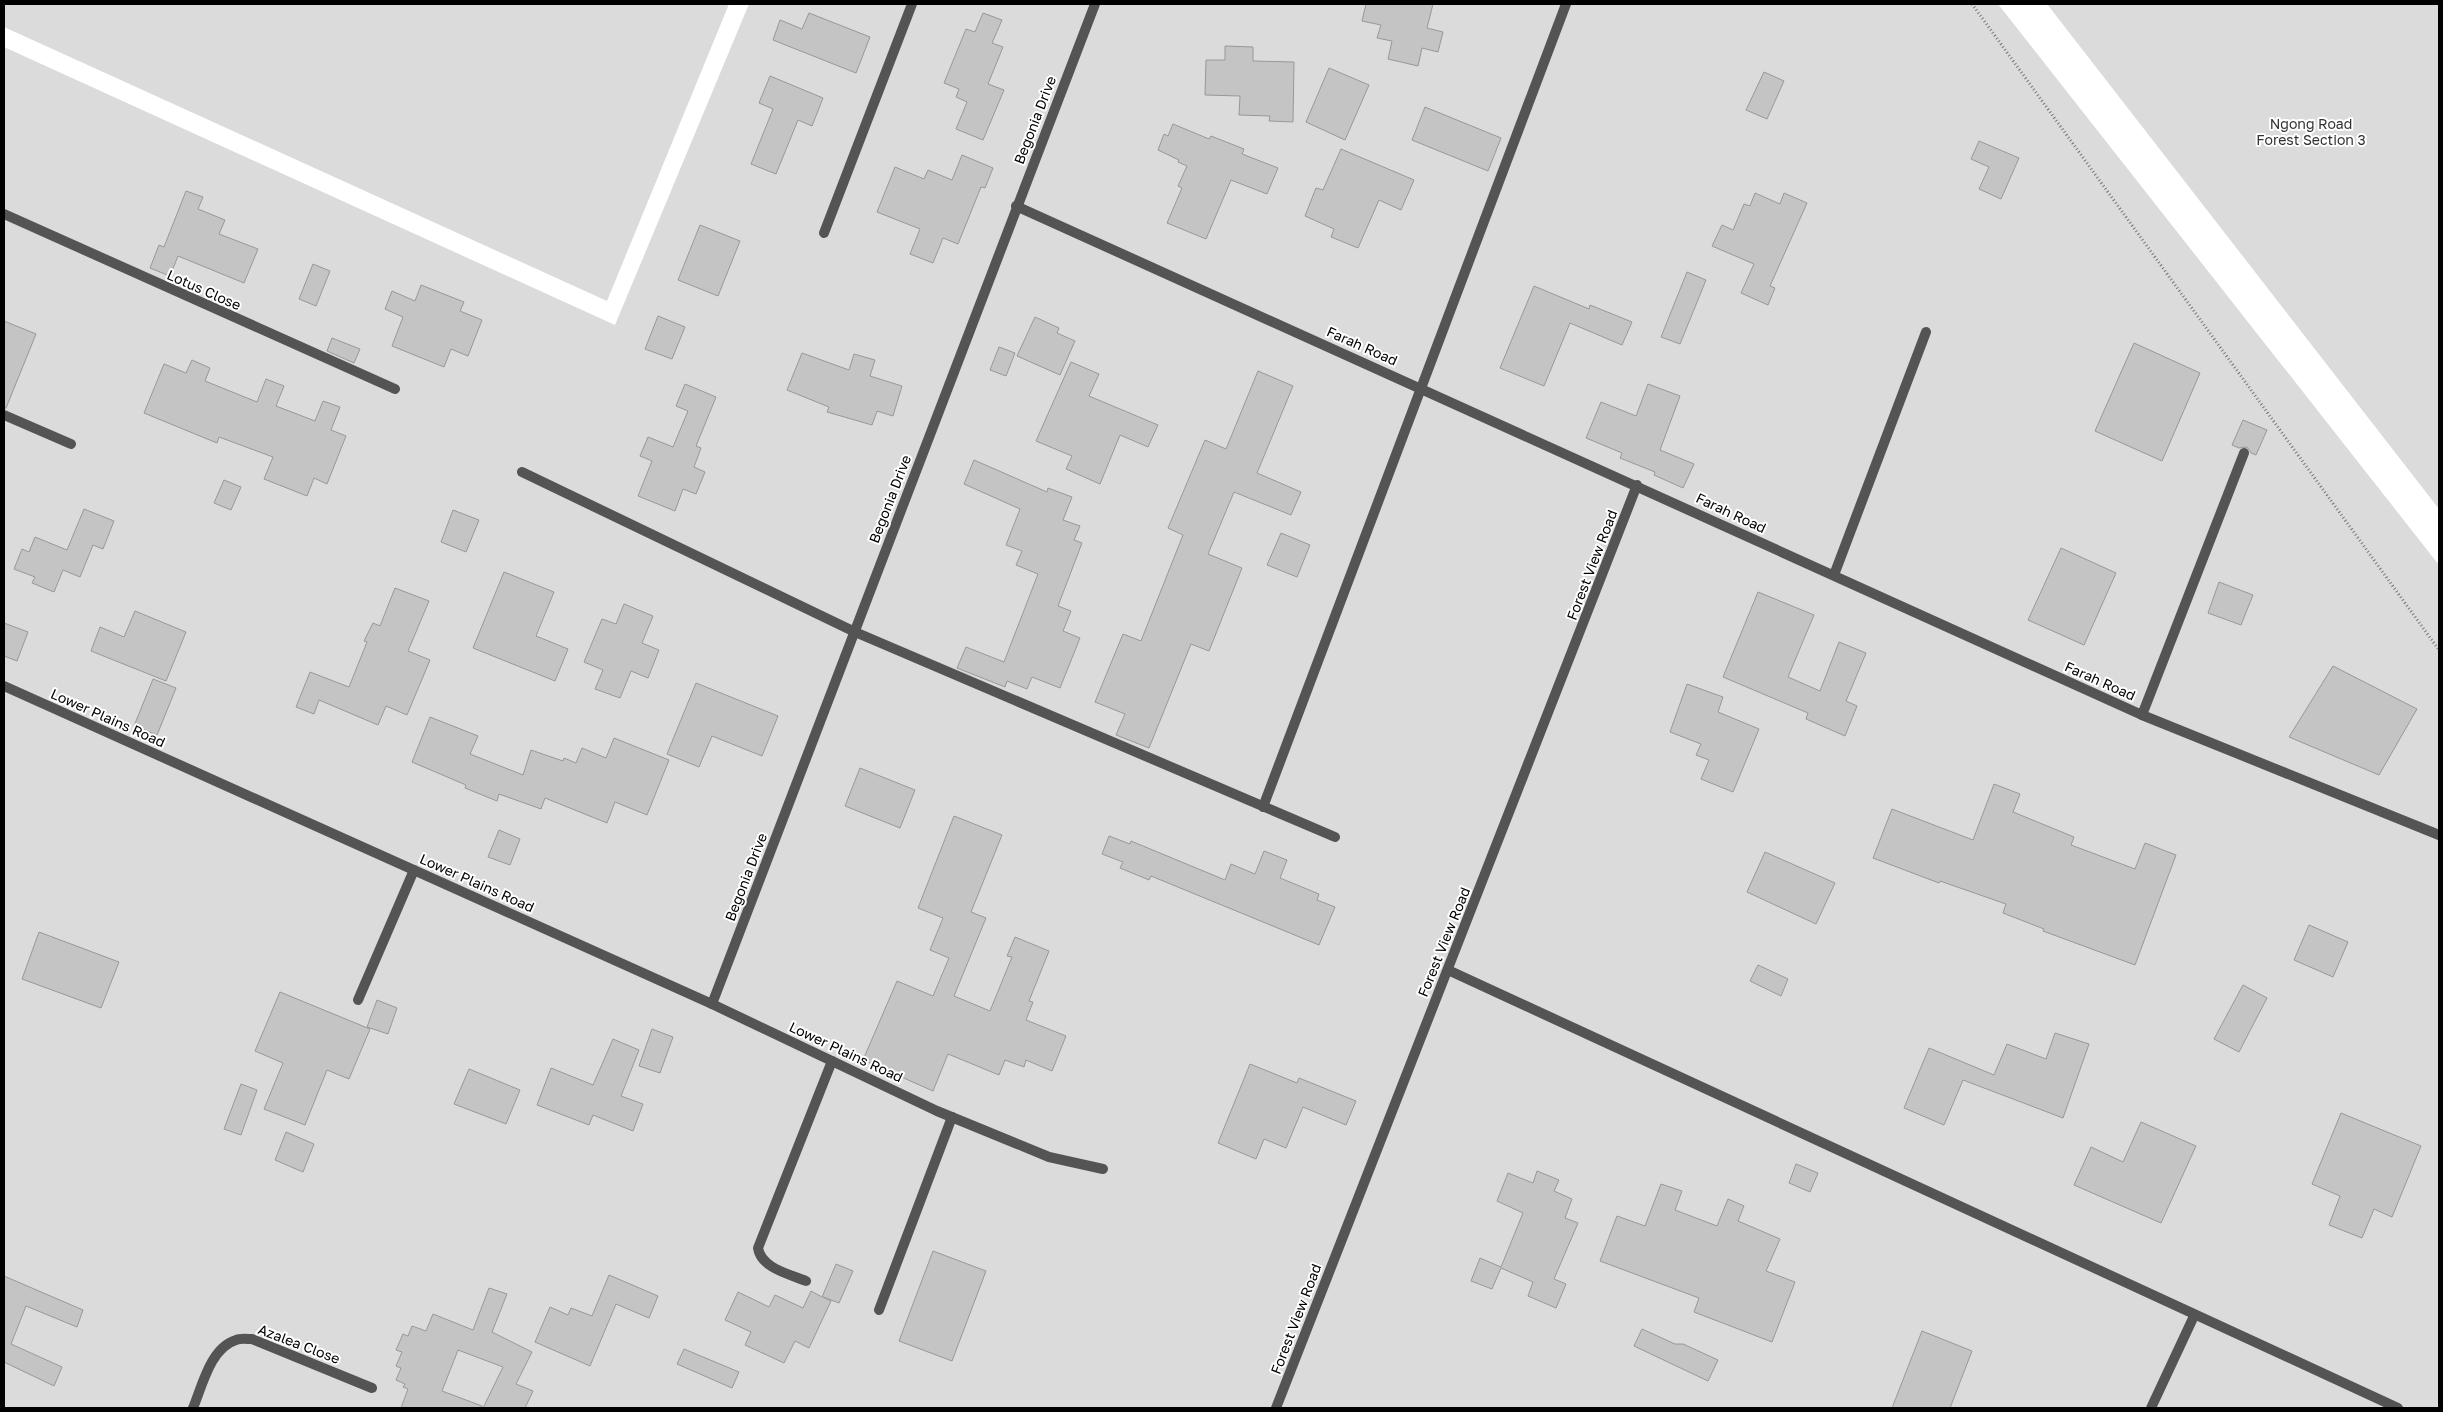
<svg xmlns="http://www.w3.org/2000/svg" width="2443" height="1412" font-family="'Golos Text',sans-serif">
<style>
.green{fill:#dbdbdb}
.building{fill:#c4c4c4;stroke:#989898}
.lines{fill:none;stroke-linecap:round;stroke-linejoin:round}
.path{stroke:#767676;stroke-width:3;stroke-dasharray:1 2.5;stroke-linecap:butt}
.lane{stroke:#545454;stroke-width:10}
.street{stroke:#545454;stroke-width:10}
.labels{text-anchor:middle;stroke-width:4;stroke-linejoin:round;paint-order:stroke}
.street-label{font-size:14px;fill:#000;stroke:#fff}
.park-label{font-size:14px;fill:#323232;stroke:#fff}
</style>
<rect width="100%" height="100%" fill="#fff"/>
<g class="green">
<polygon points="4,4 729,4 607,301 4,27"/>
<polygon points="749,4 1998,4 2439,565 2439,1408 4,1408 4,47 615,325"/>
<polygon points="2047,4 2439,4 2439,509"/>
</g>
<g class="building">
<polygon points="1366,4 1433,4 1427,28 1443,32 1438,52 1422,48 1418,66 1388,59 1392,41 1377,38 1381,25 1362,21"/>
<polygon points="809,13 870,37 856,73 773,40 780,20 802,29"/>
<polygon points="983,13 1002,20 992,43 1003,47 988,84 1004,90 983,140 956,129 967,102 956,97 959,89 944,83 966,29 975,32"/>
<polygon points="1225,46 1253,47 1253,61 1294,62 1293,122 1269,121 1270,116 1239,115 1240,96 1205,95 1206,60 1225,60"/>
<polygon points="1329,68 1369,85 1345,140 1306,122"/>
<polygon points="1764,72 1784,81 1767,119 1746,110"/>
<polygon points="770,76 823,98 812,126 798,120 776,174 751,164 773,109 759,103"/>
<polygon points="1425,107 1501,138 1488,171 1412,140"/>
<polygon points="1173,124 1209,139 1211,136 1244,149 1242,154 1278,168 1267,194 1231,180 1206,239 1167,223 1182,188 1178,186 1187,166 1178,162 1179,160 1158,150 1164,134 1168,136"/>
<polygon points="1979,141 2019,158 2001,199 1979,189 1989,167 1971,159"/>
<polygon points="1341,149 1414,180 1401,210 1379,200 1358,248 1331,237 1334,229 1305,216 1316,188 1323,190"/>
<polygon points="962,155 993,168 985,188 981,187 958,244 943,238 933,263 910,254 920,229 877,212 895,167 924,179 928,170 952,180"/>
<polygon points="186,191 203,197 198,209 225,220 219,234 258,249 244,283 178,256 170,276 150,268 159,245 164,247"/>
<polygon points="1755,193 1780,204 1784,193 1807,203 1770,286 1775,288 1768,305 1741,293 1754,264 1712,246 1722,225 1733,230 1744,204 1750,206"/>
<polygon points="700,225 740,241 718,296 678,280"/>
<polygon points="313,264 330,271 316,306 299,299"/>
<polygon points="1687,272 1706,280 1680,344 1661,337"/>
<polygon points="421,285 464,302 460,311 482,320 468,356 451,349 444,367 392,346 403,317 385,309 392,291 415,301"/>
<polygon points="1534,286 1589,309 1590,305 1632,322 1622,345 1570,323 1544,386 1500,368"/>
<polygon points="658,316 685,327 672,359 645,349"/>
<polygon points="1035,317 1059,328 1057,333 1075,341 1060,375 1017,356"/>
<polygon points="4,321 36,334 6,408 4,408"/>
<polygon points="332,338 360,349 354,363 327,351"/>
<polygon points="2134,343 2200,373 2162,461 2095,431"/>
<polygon points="999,347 1015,353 1006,376 990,370"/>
<polygon points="802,353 849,370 854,354 875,360 870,376 902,386 893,416 877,411 872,425 827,412 829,407 787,390"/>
<polygon points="192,360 210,368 205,381 257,402 266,379 284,386 276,406 315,421 323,401 340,407 331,430 346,436 327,484 314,478 307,496 264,479 273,457 219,437 217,443 144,413 164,364 186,373"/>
<polygon points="1071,362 1099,374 1089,396 1158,425 1148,447 1120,435 1100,484 1066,469 1072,456 1036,441"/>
<polygon points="1258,371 1293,386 1257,473 1301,492 1291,515 1234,492 1208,554 1242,568 1209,651 1191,644 1149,748 1116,735 1125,714 1095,702 1123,634 1141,641 1183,535 1168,528 1205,440 1226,449"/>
<polygon points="685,384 716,397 696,446 701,448 694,467 705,472 696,494 683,489 675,511 638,496 652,461 640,456 648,437 673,447 688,411 676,406"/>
<polygon points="1648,384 1680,396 1660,450 1694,464 1683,488 1654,475 1655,472 1620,458 1622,453 1586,438 1601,402 1636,416"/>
<polygon points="2243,420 2267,430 2256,455 2251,453 2247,447 2239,448 2232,445"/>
<polygon points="974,460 1047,492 1048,488 1072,497 1063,520 1080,526 1074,540 1082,543 1058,606 1071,611 1063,631 1080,638 1060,688 1032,677 1027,689 1007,681 1005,687 957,668 966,647 1004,662 1038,574 1016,565 1022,551 1006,545 1020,509 964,484"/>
<polygon points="224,480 241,487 231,510 214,503"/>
<polygon points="84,509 114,521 103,549 93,545 80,577 63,570 54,592 32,583 35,577 14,569 22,549 29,552 35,537 67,550"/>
<polygon points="453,510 479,520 466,552 441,542"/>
<polygon points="1281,533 1310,545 1297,577 1267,565"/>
<polygon points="2061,548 2116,573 2084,645 2028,620"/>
<polygon points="504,572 554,592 536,636 568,649 555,681 473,648"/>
<polygon points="2219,582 2253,595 2241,625 2208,613"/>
<polygon points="395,588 429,601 408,651 430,660 407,715 386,706 378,725 319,700 314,714 296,707 310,672 349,687 367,642 364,641 373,623 380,626"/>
<polygon points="1758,592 1814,615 1788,677 1820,691 1839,642 1866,653 1846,701 1857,706 1845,736 1806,719 1808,713 1723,677"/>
<polygon points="624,604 653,616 642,643 659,650 648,678 631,671 620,698 595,689 603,670 584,662 602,619 616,624"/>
<polygon points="135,611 186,632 166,681 91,651 100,627 124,637"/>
<polygon points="4,623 28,632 17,661 4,656"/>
<polygon points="2333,666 2417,709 2379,775 2289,737"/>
<polygon points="153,679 176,688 157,735 134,726"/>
<polygon points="696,683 778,716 762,756 712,736 699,767 667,754"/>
<polygon points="1687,684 1723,697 1718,712 1759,729 1733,792 1701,779 1709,760 1696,755 1701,744 1670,732"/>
<polygon points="430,717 478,736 470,754 523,775 531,750 563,761 564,758 576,763 582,748 606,758 614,738 669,760 647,815 615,802 607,823 545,798 541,809 499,794 497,801 465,788 466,785 412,762"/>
<polygon points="860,768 915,790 900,828 845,806"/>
<polygon points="1994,784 2020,794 2013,812 2074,837 2071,845 2135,869 2145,843 2176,855 2135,965 2043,931 2044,929 2003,913 2006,904 1940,881 1939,883 1873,858 1892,809 1973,840"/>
<polygon points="954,816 1002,835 971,912 986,918 954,996 990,1011 1012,957 1007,956 1015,937 1049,951 1029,1001 1033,1002 1026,1020 1066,1036 1052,1071 1026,1060 1024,1067 1005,1060 999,1075 948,1054 933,1091 863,1060 897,981 933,996 949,958 930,950 943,918 918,908"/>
<polygon points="499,830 520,839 510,865 488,857"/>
<polygon points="1109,836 1130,844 1131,841 1225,880 1231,864 1255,874 1264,851 1287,860 1280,878 1319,894 1317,900 1335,907 1319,945 1151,876 1149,880 1120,868 1123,862 1102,854"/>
<polygon points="1765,852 1835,883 1816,924 1747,892"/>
<polygon points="2309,925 2348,942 2333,977 2294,960"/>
<polygon points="39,932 119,962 101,1008 22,979"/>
<polygon points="1758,965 1788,979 1781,996 1750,981"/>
<polygon points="2243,985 2267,998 2239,1052 2214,1039"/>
<polygon points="280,992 370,1029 349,1079 327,1070 305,1125 264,1109 283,1063 255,1051"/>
<polygon points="377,1000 397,1008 388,1034 367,1027"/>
<polygon points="652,1029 673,1037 660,1073 639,1066"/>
<polygon points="2055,1033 2089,1044 2063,1118 1963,1080 1944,1125 1904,1108 1929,1048 1994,1075 2007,1044 2046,1059"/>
<polygon points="613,1039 639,1050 621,1096 643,1104 633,1131 593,1115 589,1125 537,1105 551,1068 593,1085"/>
<polygon points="1250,1064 1297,1083 1299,1078 1356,1101 1346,1125 1303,1107 1286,1148 1264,1139 1256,1159 1218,1143"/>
<polygon points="469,1069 520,1090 506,1124 454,1104"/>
<polygon points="241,1084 257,1090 241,1135 224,1129"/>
<polygon points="2341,1113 2421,1146 2392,1217 2374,1209 2362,1238 2329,1225 2340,1196 2312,1184"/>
<polygon points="2141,1122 2196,1146 2161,1223 2074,1185 2091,1147 2123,1162"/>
<polygon points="286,1132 314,1144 303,1172 275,1160"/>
<polygon points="1796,1164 1818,1173 1810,1192 1789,1183"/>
<polygon points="1537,1171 1559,1180 1554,1191 1572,1199 1565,1218 1578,1223 1554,1279 1566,1284 1556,1308 1528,1296 1533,1282 1501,1268 1492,1289 1471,1281 1480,1258 1501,1267 1523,1213 1497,1201 1508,1173 1533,1183"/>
<polygon points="1661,1184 1682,1191 1675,1210 1717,1226 1728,1199 1744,1206 1738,1221 1780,1239 1766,1271 1795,1282 1772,1342 1694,1312 1699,1298 1600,1261 1617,1216 1645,1226"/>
<polygon points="933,1251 986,1271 952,1361 899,1341"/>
<polygon points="836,1264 853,1271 839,1303 823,1297 831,1301 809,1348 795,1341 784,1363 745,1345 751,1332 725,1320 738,1292 769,1307 775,1295 803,1308 811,1291 822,1297"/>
<polygon points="609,1275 658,1296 649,1318 616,1304 590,1366 535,1342 550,1307 568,1315 571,1308 592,1316"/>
<polygon points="4,1276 83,1310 77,1327 26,1306 11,1344 62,1367 54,1386 4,1362"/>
<polygon points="489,1288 507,1294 492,1332 532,1352 516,1384 533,1391 525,1408 483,1408 503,1367 458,1350 442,1391 482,1406 482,1408 401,1408 408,1389 403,1387 405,1384 396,1380 401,1368 396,1366 402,1352 396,1350 403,1334 408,1336 412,1326 426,1331 433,1314 473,1330"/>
<polygon points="1642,1329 1675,1344 1683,1344 1718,1360 1708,1381 1634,1346"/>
<polygon points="1922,1331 1972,1351 1950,1408 1892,1408"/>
<polygon points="684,1349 739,1372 732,1388 677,1364"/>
</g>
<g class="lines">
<polyline class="path" points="1972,4 2439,650"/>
<g class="lane">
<path d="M806,1281c-17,-7 -45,-13 -48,-33l74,-187"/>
<polyline points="879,1310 952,1117"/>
</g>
<g class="street">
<polyline points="1016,206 2142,715 2439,835"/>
<polyline points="4,214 395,389"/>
<polyline points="824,233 912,4"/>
<polyline points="4,415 71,444"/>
<polyline points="522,472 855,632 1335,837"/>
<polyline points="1834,575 1926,332"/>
<polyline points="4,686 712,1004 937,1111 1049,1157 1103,1169"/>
<polyline points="2142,715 2244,453"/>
<polyline points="1263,807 1566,4"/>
<polyline points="1448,970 2398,1408"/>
<polyline points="358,1000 414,870"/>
<polyline points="712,1004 1095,4"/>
<path d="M193,1408c9,-21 17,-60 43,-68 4,-2 11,-1 16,-1l120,49"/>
<polyline points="1276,1408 1637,485"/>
<polyline points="2151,1408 2194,1316"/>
</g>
</g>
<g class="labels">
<g class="street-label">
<text transform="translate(1035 120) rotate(-69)" y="5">Begonia Drive</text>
<text transform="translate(204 290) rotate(24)" y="5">Lotus Close</text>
<text transform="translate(1362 346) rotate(24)" y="5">Farah Road</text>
<text transform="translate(890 499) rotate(-69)" y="5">Begonia Drive</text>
<text transform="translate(1731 513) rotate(25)" y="5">Farah Road</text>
<text transform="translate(1592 565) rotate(-69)" y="5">Forest View Road</text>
<text transform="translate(2100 681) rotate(24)" y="5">Farah Road</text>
<text transform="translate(108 718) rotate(24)" y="5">Lower Plains Road</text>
<text transform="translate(746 877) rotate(-69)" y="5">Begonia Drive</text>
<text transform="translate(477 883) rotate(24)" y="5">Lower Plains Road</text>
<text transform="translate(1444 942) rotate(-68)" y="5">Forest View Road</text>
<text transform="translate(846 1052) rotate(25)" y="5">Lower Plains Road</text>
<text transform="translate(1296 1319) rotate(-69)" y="5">Forest View Road</text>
<text transform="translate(299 1344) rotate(21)" y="5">Azalea Close</text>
</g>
<g class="park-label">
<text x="2311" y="129">Ngong Road<tspan x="2311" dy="16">Forest Section 3</tspan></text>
</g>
</g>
<rect width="2443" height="1412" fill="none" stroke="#000000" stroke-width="10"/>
</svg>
